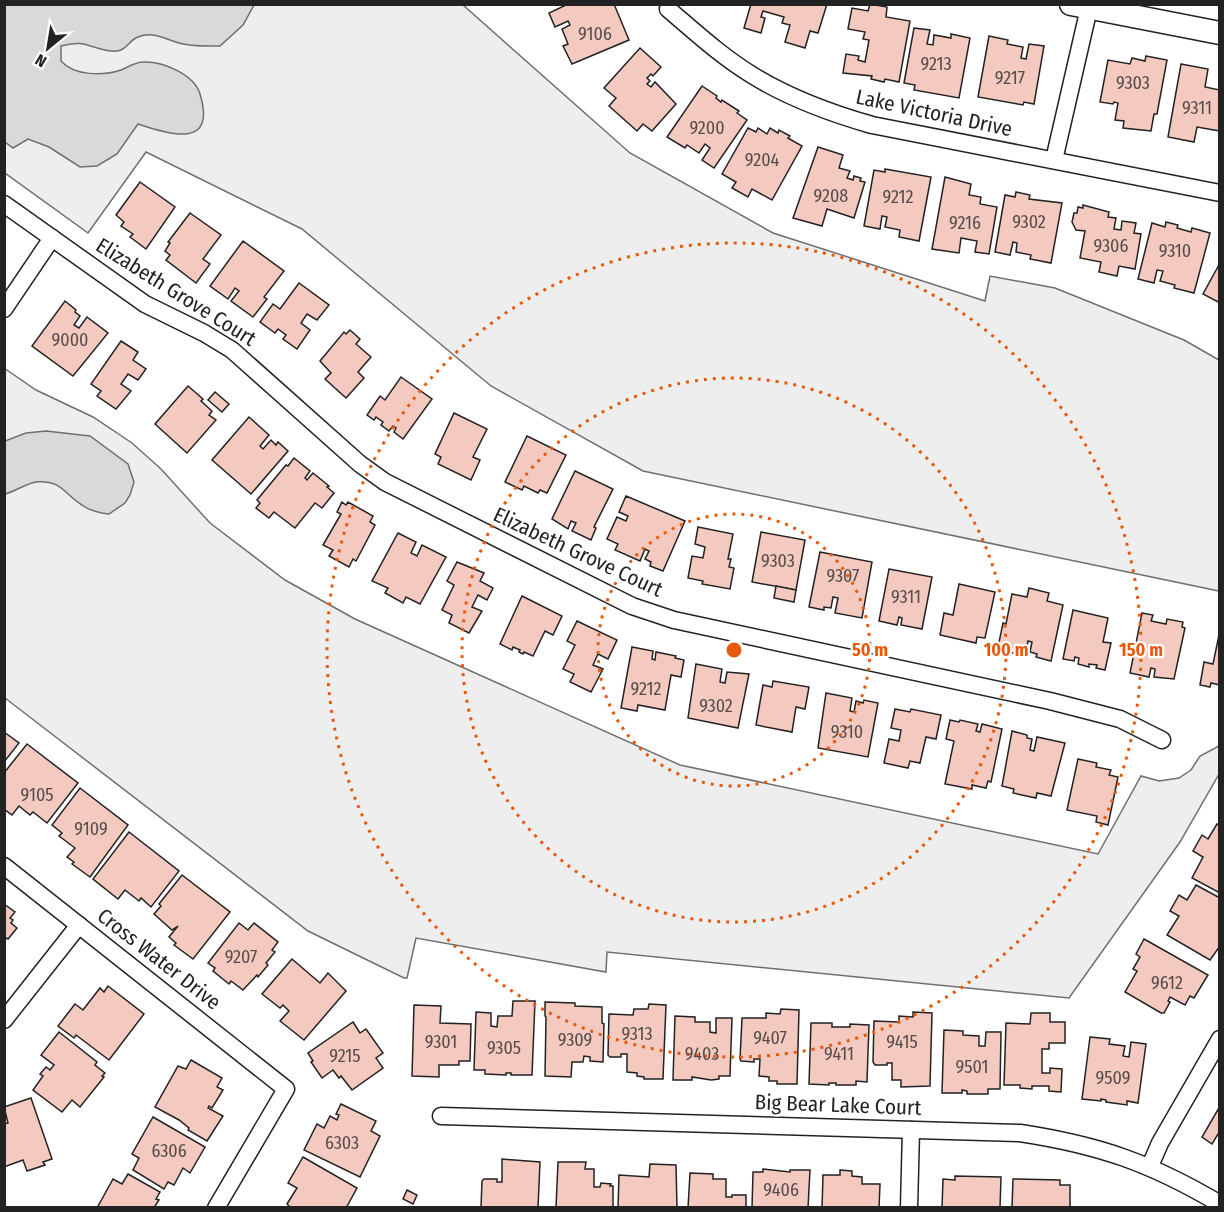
<svg xmlns="http://www.w3.org/2000/svg" width="1224" height="1212" font-family="'Fira Sans Condensed',sans-serif">
<style>
.green{fill:#eee;stroke:#6f6f6f;stroke-width:1.5}
.water{fill:#d9d9d9;stroke:#6f6f6f;stroke-width:1.5}
.building{fill:#f3c9c0;stroke:#222;stroke-width:1.5}
.lines{fill:none;stroke-linecap:round;stroke-linejoin:round}
.minor-casing{stroke:#222;stroke-width:19}
.secondary-casing{stroke:#222;stroke-width:25}
.minor{stroke:#fff;stroke-width:16}
.secondary{stroke:#fff;stroke-width:22}
.ring{fill:none;stroke:#e8590c;stroke-width:3;stroke-dasharray:3 6}
.labels{text-anchor:middle;stroke-width:4.5;stroke-linejoin:round;paint-order:stroke}
.number-label{font-size:18px;fill:#564c4a}
.street-label{font-size:21px;fill:#222;stroke:#fff}
.centre{fill:#e8590c;stroke:#fff;stroke-width:3}
.ring-label{font-size:18px;text-anchor:middle;font-weight:bold;fill:#e8590c;stroke:#fff;stroke-width:4.5;stroke-linejoin:round;paint-order:stroke}
</style>
<rect width="100%" height="100%" fill="#fff"/>
<g class="green">
<polygon points="5,5 463,5 630,153 773,233 985,301 990,276 1055,288 1184,340 1219,360 1219,591 643,471 491,386 302,229 146,152 88,233 5,173"/>
<polygon points="4,368 36,390 93,417 132,443 161,469 210,523 285,580 355,619 680,765 1098,854 1141,776 1159,781 1179,778 1191,770 1200,756 1219,746 1219,774 1180,842 1069,998 607,952 606,972 416,938 407,978 404,978 308,931 5,698"/>
</g>
<g class="water">
<path d="M5,4h249v1l-11,20 -23,21c-14,0 -28,1 -41,-3 -14,-4 -26,-12 -41,-6 -11,4 -11,16 -27,14 -22,-3 -26,-12 -50,-5v15c13,15 42,15 60,9 7,-3 15,-8 22,-8 19,-1 51,12 57,32 17,55 -30,41 -62,30l-21,30 -20,12 -17,1 -31,-20 -21,-8 -15,9 -8,-6z"/>
<path d="M46,431l44,5 38,28 6,18 -4,13 -5,8 -16,11c-10,-1 -19,-3 -27,-9 -18,-11 -21,-26 -46,-23 -11,2 -20,9 -31,12v-53l21,-8z"/>
</g>
<g class="building">
<polygon points="568,4 614,4 629,40 572,64 563,46 568,44 562,29 570,25 568,21 555,27 549,13"/>
<polygon points="751,4 827,4 818,33 810,31 805,48 785,42 790,25 782,23 784,17 763,11 761,17 765,18 761,33 744,28"/>
<polygon points="870,4 887,7 886,17 910,21 899,82 885,79 884,82 871,79 872,76 843,73 846,54 859,56 858,60 865,62 869,40 863,39 865,32 848,29 852,8 868,11"/>
<polygon points="914,28 930,30 927,44 933,45 934,35 951,38 951,34 970,38 959,98 914,90 915,85 904,83"/>
<polygon points="989,36 1008,40 1007,44 1023,47 1021,58 1026,59 1029,44 1044,46 1034,104 1024,102 1023,105 978,97"/>
<polygon points="640,48 661,67 653,76 651,74 647,78 650,81 647,84 651,87 655,82 676,104 652,131 643,124 637,131 609,106 616,98 604,88"/>
<polygon points="1146,56 1167,60 1157,114 1154,114 1151,131 1123,128 1124,121 1115,120 1118,103 1114,102 1113,104 1100,102 1108,60 1130,64 1132,58 1145,61"/>
<polygon points="1181,64 1208,69 1205,87 1220,90 1220,131 1197,127 1194,142 1168,137"/>
<polygon points="702,86 717,96 716,98 721,102 722,100 739,111 737,113 747,120 714,168 702,160 710,148 705,144 699,153 687,145 685,148 667,137"/>
<polygon points="748,128 756,132 758,128 767,134 770,128 778,133 779,130 790,136 788,138 802,146 772,200 752,189 748,197 732,188 736,182 722,174"/>
<polygon points="818,147 843,155 839,168 850,171 847,178 853,180 854,176 861,178 860,181 865,182 854,218 827,209 822,226 793,218"/>
<polygon points="885,169 931,177 919,241 899,237 900,230 885,227 887,217 882,216 880,229 864,226 874,170 885,172"/>
<polygon points="945,177 971,184 969,195 981,197 980,204 997,207 989,254 975,252 977,241 961,238 959,253 932,249"/>
<polygon points="140,182 175,207 146,249 130,237 133,234 121,226 124,222 116,215"/>
<polygon points="1016,192 1030,195 1029,199 1062,203 1051,263 1030,259 1031,255 1016,252 1017,243 1013,242 1010,255 995,252 1005,195 1015,197"/>
<polygon points="1083,205 1109,212 1108,217 1116,218 1114,229 1121,230 1122,221 1136,223 1134,233 1141,234 1135,269 1119,266 1117,276 1099,272 1101,262 1080,258 1085,231 1076,230 1072,222 1074,213 1077,213 1078,207 1083,208"/>
<polygon points="190,213 221,235 203,259 210,264 196,283 166,260 170,255 165,251 170,243 168,242"/>
<polygon points="1166,222 1178,225 1177,228 1191,232 1192,228 1210,233 1194,293 1174,288 1175,285 1160,281 1163,271 1157,270 1154,283 1138,279 1152,223 1165,227"/>
<polygon points="243,241 284,271 264,297 267,299 253,317 231,301 239,291 235,288 228,299 210,286"/>
<polygon points="1220,263 1220,303 1203,294"/>
<polygon points="299,283 329,305 317,320 307,314 301,323 310,330 297,349 283,339 286,335 278,329 275,333 260,322 273,304 280,309"/>
<polygon points="65,301 76,310 75,312 80,316 74,325 79,328 87,317 108,333 73,376 32,346"/>
<polygon points="350,330 360,339 356,344 371,357 358,372 364,378 346,398 325,379 331,373 320,361 344,332 346,334"/>
<polygon points="121,341 138,352 133,360 146,369 138,380 128,374 121,384 131,391 116,409 97,396 101,391 91,384"/>
<polygon points="401,377 432,399 403,439 394,432 396,428 393,426 389,431 381,425 383,422 376,417 374,420 367,415 380,396 385,400"/>
<polygon points="188,386 203,399 201,401 212,411 209,415 216,420 187,453 155,424"/>
<polygon points="215,392 229,404 222,412 208,400"/>
<polygon points="454,413 487,429 473,457 480,460 471,480 438,464 441,457 435,454"/>
<polygon points="249,417 269,435 260,446 263,449 271,440 276,445 278,442 288,451 251,494 212,460"/>
<polygon points="527,436 566,455 547,493 540,490 538,493 524,486 522,490 505,482"/>
<polygon points="294,458 310,471 305,478 307,480 313,473 329,486 327,487 334,493 322,508 315,503 295,528 274,512 269,518 256,508 260,503 257,500 286,465 288,466"/>
<polygon points="575,471 613,489 594,527 596,528 591,540 572,531 576,523 571,521 568,529 552,519"/>
<polygon points="626,496 685,521 663,571 650,566 651,562 645,559 649,551 645,549 640,561 615,550 618,544 607,539 617,517 626,521 628,516 619,512"/>
<polygon points="342,502 346,505 348,502 373,516 370,522 375,525 356,561 353,559 349,567 329,556 333,550 323,545 341,514 337,512"/>
<polygon points="698,527 733,534 728,559 731,559 729,567 734,568 730,589 702,584 703,581 688,578 692,556 703,558 705,547 695,544"/>
<polygon points="761,532 805,540 796,590 752,582"/>
<polygon points="398,533 416,542 411,553 417,556 422,545 446,557 420,604 406,597 403,603 385,593 388,588 372,581"/>
<polygon points="820,552 872,562 862,618 835,613 838,598 833,597 831,608 824,607 824,610 809,607"/>
<polygon points="457,562 484,573 480,581 493,588 487,600 478,595 472,607 482,611 469,633 449,623 452,615 442,610 454,585 447,581"/>
<polygon points="889,569 932,577 922,629 901,625 902,618 899,617 897,625 879,621"/>
<polygon points="959,584 995,592 985,638 977,637 976,643 940,635 944,613 953,615"/>
<polygon points="776,586 796,590 794,602 774,598"/>
<polygon points="1029,588 1049,593 1047,601 1063,605 1051,661 1036,657 1037,654 1030,652 1032,642 1028,641 1025,656 1004,651 1005,648 998,647 1003,623 1006,624 1012,594 1027,597"/>
<polygon points="522,596 562,616 553,635 545,631 533,656 524,652 523,654 519,652 520,650 513,647 512,650 500,644"/>
<polygon points="1073,610 1108,618 1103,642 1111,643 1105,670 1096,668 1097,665 1089,664 1089,667 1078,664 1079,658 1075,657 1074,661 1063,659"/>
<polygon points="1142,613 1153,615 1151,621 1166,624 1167,619 1183,622 1182,627 1185,628 1174,679 1154,677 1155,669 1151,668 1149,677 1130,673"/>
<polygon points="577,621 617,640 608,659 598,654 593,665 603,669 591,692 570,682 574,674 563,669 575,645 567,641"/>
<polygon points="1219,635 1220,685 1211,683 1210,687 1200,685 1204,662 1213,664"/>
<polygon points="632,647 653,651 652,659 655,660 656,652 676,656 675,658 684,660 681,677 671,675 665,710 638,705 637,711 621,708"/>
<polygon points="696,664 722,669 720,682 725,683 727,672 749,674 738,728 688,718"/>
<polygon points="773,681 809,687 805,709 796,707 792,732 756,725 763,685 772,687"/>
<polygon points="826,693 852,698 850,711 854,712 856,701 863,703 864,700 878,703 868,757 818,748"/>
<polygon points="895,709 910,712 911,709 941,715 936,739 926,737 920,763 910,761 908,768 884,763 889,739 899,741 901,730 891,728"/>
<polygon points="950,720 959,722 960,720 978,724 976,731 980,732 982,724 1002,729 991,782 988,781 986,788 972,785 972,789 945,784 954,741 946,739"/>
<polygon points="1012,731 1027,735 1027,738 1032,739 1030,750 1034,751 1037,737 1065,743 1051,796 1037,793 1036,798 1013,793 1014,789 1002,786"/>
<polygon points="4,732 19,743 4,762"/>
<polygon points="27,744 78,783 47,823 33,812 30,815 19,806 12,815 4,809 4,773"/>
<polygon points="1078,759 1097,763 1096,767 1111,770 1109,775 1118,777 1108,825 1096,822 1097,816 1067,810"/>
<polygon points="80,788 128,825 90,877 72,864 74,862 67,857 75,848 59,836 62,833 52,825"/>
<polygon points="1217,824 1220,825 1220,893 1192,878 1203,857 1193,851 1202,835 1208,839"/>
<polygon points="129,832 179,871 151,907 141,898 139,901 125,890 118,899 93,879"/>
<polygon points="182,875 230,912 193,959 174,945 176,943 169,937 178,926 172,930 154,914 161,906 159,904"/>
<polygon points="1196,885 1220,898 1220,946 1210,960 1167,935 1179,916 1170,911 1179,895 1187,900"/>
<polygon points="4,904 15,912 10,918 13,920 11,923 17,928 8,939 4,937"/>
<polygon points="239,923 248,930 254,923 278,942 272,950 275,952 266,963 268,965 258,977 257,975 243,990 231,981 229,984 213,971 215,968 208,963"/>
<polygon points="1144,939 1208,975 1194,998 1190,996 1185,1005 1170,997 1168,1001 1170,1002 1164,1013 1161,1013 1125,992 1137,971 1133,969 1140,957 1136,954"/>
<polygon points="292,959 320,983 328,973 346,991 304,1040 280,1021 289,1011 283,1005 280,1008 262,994"/>
<polygon points="108,986 144,1014 109,1060 76,1035 74,1038 58,1026 75,1004 83,1010 100,988 104,992"/>
<polygon points="513,1001 535,1001 532,1075 511,1075 511,1073 506,1073 506,1075 485,1074 485,1070 474,1070 476,1012 491,1013 491,1026 497,1027 498,1016 512,1016"/>
<polygon points="545,1002 575,1003 575,1006 602,1007 602,1023 604,1024 603,1062 590,1061 590,1057 584,1056 583,1062 572,1062 571,1077 545,1076 546,1017 545,1016"/>
<polygon points="649,1004 666,1005 663,1079 644,1079 644,1077 637,1076 637,1073 627,1072 627,1054 621,1054 621,1057 610,1057 608,1055 609,1014 633,1015 634,1009 648,1009"/>
<polygon points="414,1005 441,1006 440,1023 471,1024 470,1061 459,1061 459,1065 439,1065 439,1077 412,1076"/>
<polygon points="781,1009 799,1010 797,1084 777,1084 777,1081 769,1081 769,1077 759,1076 760,1059 754,1059 754,1062 741,1061 740,1059 742,1018 766,1018 766,1013 780,1014"/>
<polygon points="913,1012 932,1013 930,1086 901,1087 901,1080 892,1080 892,1063 887,1063 887,1065 875,1065 873,1062 874,1021 899,1022 899,1016 913,1017"/>
<polygon points="1031,1013 1050,1013 1050,1022 1065,1022 1065,1043 1049,1043 1049,1049 1042,1049 1042,1073 1050,1073 1050,1068 1062,1069 1061,1092 1049,1091 1049,1086 1032,1086 1032,1089 1020,1088 1020,1085 1004,1085 1006,1023 1030,1024"/>
<polygon points="675,1016 695,1017 695,1022 710,1022 710,1032 716,1033 716,1018 732,1018 730,1076 719,1076 719,1079 711,1080 692,1077 692,1080 673,1080"/>
<polygon points="353,1022 360,1033 366,1029 383,1053 376,1058 383,1068 352,1090 341,1076 339,1078 333,1070 322,1078 311,1062 313,1061 308,1053"/>
<polygon points="811,1023 832,1023 832,1027 850,1027 850,1024 869,1025 867,1082 856,1081 856,1085 836,1085 836,1083 829,1083 829,1085 809,1084"/>
<polygon points="944,1030 963,1031 963,1035 979,1036 979,1046 985,1046 986,1032 1001,1032 1000,1089 988,1089 988,1094 967,1094 967,1091 962,1090 962,1093 942,1093"/>
<polygon points="59,1032 97,1062 95,1065 105,1073 102,1076 104,1077 80,1107 72,1100 62,1112 33,1090 43,1076 40,1074 46,1067 50,1070 54,1065 41,1055"/>
<polygon points="1090,1037 1110,1039 1109,1044 1125,1046 1123,1056 1129,1057 1131,1042 1146,1044 1138,1103 1127,1101 1127,1105 1106,1102 1106,1100 1101,1099 1101,1101 1082,1099"/>
<polygon points="191,1060 222,1078 217,1087 223,1090 212,1108 209,1106 208,1108 223,1116 207,1141 188,1130 189,1128 179,1120 155,1107 178,1066 186,1069"/>
<polygon points="31,1098 52,1159 43,1162 45,1165 27,1171 23,1160 4,1167 4,1124 8,1123 4,1107"/>
<polygon points="341,1104 376,1121 371,1131 380,1136 360,1177 304,1150 317,1124 324,1128 330,1116 337,1120 339,1115 336,1114"/>
<polygon points="1220,1106 1220,1131 1212,1144 1202,1137"/>
<polygon points="153,1117 205,1147 190,1173 183,1168 174,1185 168,1182 164,1189 133,1170 139,1158 132,1154"/>
<polygon points="303,1157 357,1188 346,1208 291,1208 287,1204 297,1188 288,1183"/>
<polygon points="502,1159 540,1162 538,1208 481,1208 482,1181 484,1179 497,1179 497,1182 502,1182"/>
<polygon points="558,1162 586,1162 585,1169 594,1169 594,1187 600,1187 601,1183 611,1184 610,1186 613,1186 613,1208 556,1208"/>
<polygon points="650,1164 676,1165 677,1208 618,1208 619,1175 649,1177"/>
<polygon points="763,1169 790,1172 790,1170 810,1170 808,1208 752,1208 753,1172 763,1172"/>
<polygon points="840,1170 852,1171 852,1176 862,1177 862,1184 880,1184 879,1208 822,1208 823,1175 840,1175"/>
<polygon points="690,1173 713,1174 713,1179 726,1179 726,1197 732,1197 732,1195 746,1195 746,1208 688,1208"/>
<polygon points="128,1174 160,1192 156,1199 159,1200 155,1206 158,1208 97,1208 113,1179 122,1184"/>
<polygon points="955,1176 1001,1177 1000,1208 942,1208 943,1179 955,1180"/>
<polygon points="1013,1179 1060,1180 1060,1185 1070,1185 1070,1208 1012,1208"/>
<polygon points="407,1190 417,1195 413,1204 403,1199"/>
</g>
<g class="lines">
<defs>
<g id="minor">
<path d="M668,9c27,23 53,47 84,66 37,23 78,38 120,50l348,68"/>
<polyline points="1054,160 1089,8"/>
<polyline points="4,204 145,304 204,333 232,350 360,464 385,482 632,606 674,620 1050,701 1120,719 1162,740"/>
<polyline points="4,309 52,238"/>
<polyline points="4,866 286,1089 216,1208"/>
<polyline points="4,1020 79,925"/>
<path d="M441,1116l579,17c79,12 131,30 200,71"/>
<polyline points="1150,1166 1160,1143 1220,1039"/>
<polyline points="909,1208 911,1130"/>
</g>
<polyline id="secondary" points="1071,4 1220,33"/>
</defs>
<use href="#minor" class="minor-casing"/>
<use href="#secondary" class="secondary-casing"/>
<use href="#minor" class="minor"/>
<use href="#secondary" class="secondary"/>
</g>
<g class="ring">
<circle cx="734" cy="650" r="136"/>
<circle cx="734" cy="650" r="272"/>
<circle cx="734" cy="650" r="407"/>
</g>
<g class="labels">
<g class="number-label">
<text x="595" y="40">9106</text>
<text x="936" y="70">9213</text>
<text x="1010" y="84">9217</text>
<text x="1133" y="89">9303</text>
<text x="1197" y="114">9311</text>
<text x="707" y="134">9200</text>
<text x="762" y="166">9204</text>
<text x="831" y="202">9208</text>
<text x="898" y="203">9212</text>
<text x="1029" y="228">9302</text>
<text x="965" y="229">9216</text>
<text x="1111" y="252">9306</text>
<text x="1175" y="257">9310</text>
<text x="70" y="346">9000</text>
<text x="778" y="567">9303</text>
<text x="843" y="582">9307</text>
<text x="906" y="603">9311</text>
<text x="646" y="695">9212</text>
<text x="716" y="712">9302</text>
<text x="847" y="738">9310</text>
<text x="37" y="801">9105</text>
<text x="91" y="835">9109</text>
<text x="241" y="963">9207</text>
<text x="1167" y="989">9612</text>
<text x="637" y="1040">9313</text>
<text x="770" y="1044">9407</text>
<text x="575" y="1046">9309</text>
<text x="441" y="1048">9301</text>
<text x="902" y="1048">9415</text>
<text x="504" y="1054">9305</text>
<text x="702" y="1060">9403</text>
<text x="839" y="1060">9411</text>
<text x="345" y="1062">9215</text>
<text x="972" y="1073">9501</text>
<text x="1113" y="1084">9509</text>
<text x="342" y="1149">6303</text>
<text x="169" y="1157">6306</text>
<text x="781" y="1196">9406</text>
</g>
<g class="street-label">
<text transform="translate(934 113) rotate(12)" y="7">Lake Victoria Drive</text>
<text transform="translate(176 292) rotate(32)" y="7">Elizabeth Grove Court</text>
<text transform="translate(578 552) rotate(25)" y="7">Elizabeth Grove Court</text>
<text transform="translate(159 959) rotate(38)" y="7">Cross Water Drive</text>
<text transform="translate(838 1105) rotate(2)" y="7">Big Bear Lake Court</text>
</g>
</g>
<circle cx="734" cy="650" r="9" class="centre"/>
<g class="ring-label">
<text x="870" y="656">50 m</text>
<text x="1006" y="656">100 m</text>
<text x="1141" y="656">150 m</text>
</g>
<rect width="1224" height="1212" fill="none" stroke="#222222" stroke-width="12"/>
<g transform="translate(48 48) rotate(210)" stroke="#ffffff" stroke-width="4.5" paint-order="stroke">
<path d="M0-4.5L10 22L0 15L-10 22Z" fill="#222222"/>
<text y="-9" font-size="16" font-weight="bold" text-anchor="middle" fill="#222222">N</text>
</g>
</svg>
